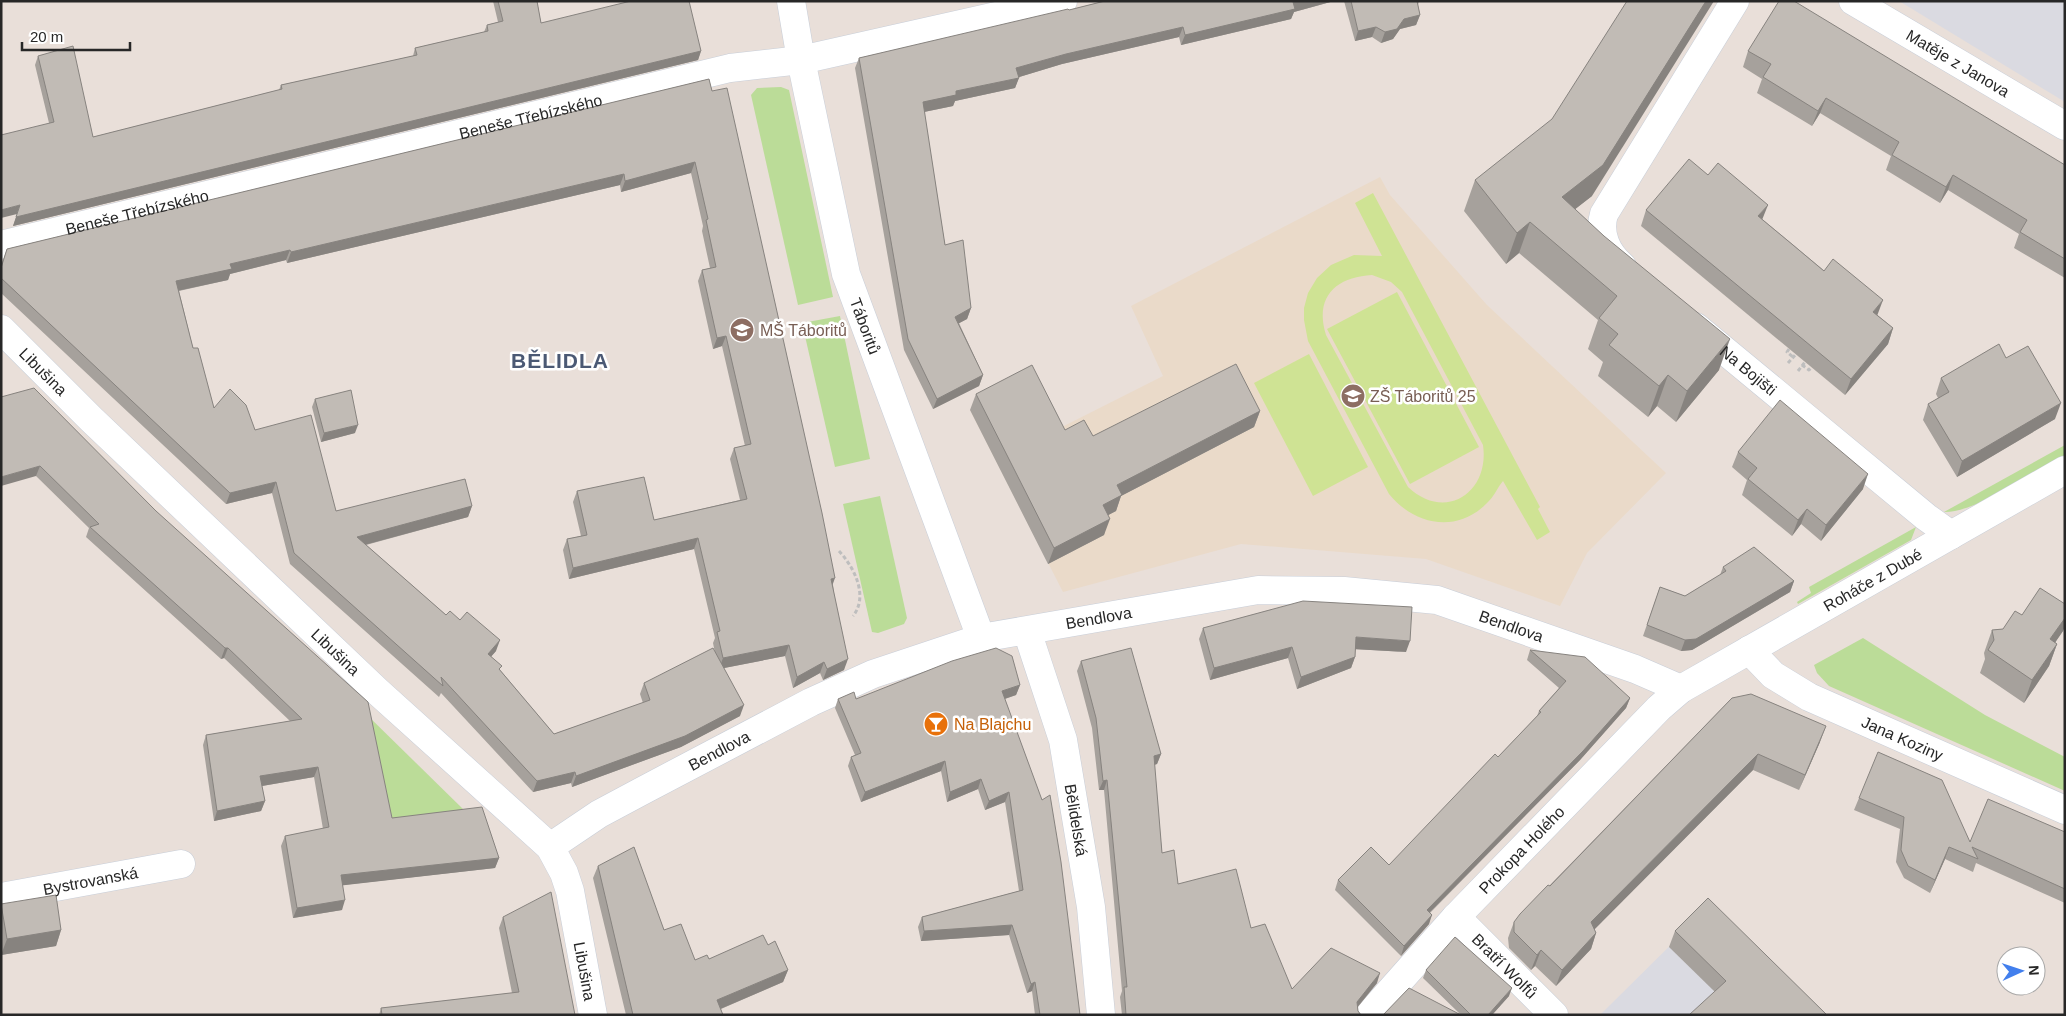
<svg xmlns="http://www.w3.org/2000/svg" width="2066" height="1016" font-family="Helvetica,sans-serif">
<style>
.industrial{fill:#dadae1}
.education{fill:#eadac9}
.green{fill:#bbdc98}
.pitch{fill:#cfe394;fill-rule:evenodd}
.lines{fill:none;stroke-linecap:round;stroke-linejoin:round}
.minor-casing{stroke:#c8ced8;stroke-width:29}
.path{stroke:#bebebe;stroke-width:3;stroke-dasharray:4 2.5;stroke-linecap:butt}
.minor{stroke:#fff;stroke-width:28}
.wall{fill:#a6a19c;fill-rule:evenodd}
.shaded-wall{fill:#87837f}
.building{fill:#c1bbb5;stroke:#87837f}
.labels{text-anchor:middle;stroke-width:5;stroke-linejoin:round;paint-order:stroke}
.street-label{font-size:16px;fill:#272727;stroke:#fff}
.education-label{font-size:16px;fill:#785e54;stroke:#fff;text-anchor:start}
.food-label{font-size:16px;fill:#c56008;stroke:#fff;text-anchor:start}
.district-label{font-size:21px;font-weight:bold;letter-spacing:1px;fill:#4b5974;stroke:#fff}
</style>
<rect width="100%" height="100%" fill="#e9dfd9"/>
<g class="industrial">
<polygon points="1899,1 2065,1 2065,102"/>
<polygon points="1702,914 1805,1015 1600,1015"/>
</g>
<polygon class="education" points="1380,177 1390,195 1487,305 1666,473 1587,553 1560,606 1426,559 1241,544 1063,592 970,410 1052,432 1163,376 1131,306"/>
<g class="green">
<polygon points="781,87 789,90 833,297 798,305 751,95 757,88"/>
<polygon points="840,316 870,459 835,467 802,323"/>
<path d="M2065,445v10c-29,17 -90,58 -121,57z"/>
<polygon points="880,496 907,618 904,624 878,633 872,632 843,504"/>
<polygon points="1916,527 1911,540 1798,604 1797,602 1811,593 1809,587"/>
<polygon points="1863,638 1985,715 2065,757 2065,791 1829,686 1817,673 1814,665"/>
<polygon points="364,712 464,810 388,824"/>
</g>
<g class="pitch">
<path d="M1373,193l167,314 -2,2 12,23 -13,8 -34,-59c-6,7 -9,16 -16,22 -30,31 -73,22 -98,-9l-81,-153 -4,-21v-12l4,-15 9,-15 14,-13 23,-10 28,1 -27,-53zM1372,275l19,7 11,10 81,153c7,48 -38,77 -75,42l-82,-152c-12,-38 10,-58 46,-60z"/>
<polygon points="1397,292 1479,447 1410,484 1327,329"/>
<polygon points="1309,354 1368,467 1313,496 1254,383"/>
</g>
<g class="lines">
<defs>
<g id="minor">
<path id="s1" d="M791,1l10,59 45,214 135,364"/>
<path id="s2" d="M1853,1l212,125"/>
<path id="s3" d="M1,245l729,-177 71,-8 262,-59"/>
<path d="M1622,266c-15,-13 -24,-32 -18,-52l131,-213"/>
<path id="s4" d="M1696,327l230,190 25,18"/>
<path id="s5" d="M1,329l90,90 286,272 173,156 14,26 6,18 23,124"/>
<path id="s6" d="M1027,631l36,109 28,167 10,108"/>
<path id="s7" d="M1749,650l24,25 36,22 256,113"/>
<path id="s8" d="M550,847l49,-33 43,-23 169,-89 62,-28 108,-36 277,-48 86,1 93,9 198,69 46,20"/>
<path id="s9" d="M1,897l180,-33"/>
<path id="s10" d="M1456,917l98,98"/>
<path id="s11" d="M1369,1015l87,-98 203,-209 22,-19 384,-219"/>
</g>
</defs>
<use href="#minor" class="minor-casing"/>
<g class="path">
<polyline points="1789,349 1787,352 1793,357"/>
<polyline points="1788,363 1796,354"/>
<polyline points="1802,365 1809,370 1812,367"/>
<polyline points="1798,371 1805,362"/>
<path d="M839,551c15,16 30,45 14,65"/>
</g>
<use href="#minor" class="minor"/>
</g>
<g class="wall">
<polygon points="493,1 537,1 541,23 701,51 698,60 13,226 49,123 35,65 38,56 93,137 279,90 281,85 413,56 415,48 484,32 487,25 498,22"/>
<polygon points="1105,1 1334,1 1294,12 1291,19 1181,45 1179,37 1062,64 1019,77 1015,88 955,101 953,106 924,112 945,245 971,308 967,319 959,323 983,375 979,386 933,409 904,350 855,68 859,58 1069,10"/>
<polygon points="1344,1 1419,1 1418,5 1420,15 1416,25 1400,29 1393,39 1381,43 1372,37 1355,41"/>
<polygon points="1748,51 2065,165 2065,278 2014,248 2019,234 1948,190 1940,203 1886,170 1891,156 1820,113 1812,126 1757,93 1762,79 1743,67"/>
<path d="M709,79l124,506 11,85 -21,10 -3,-7 -27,15 -8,-32 -61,12 16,48 -59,31 -109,40 -1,-4 -38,9 -92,-99 -2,4 -149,-133 -18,-71 -46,11 -225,-211v-27l6,-17zM691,173l12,53 -1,5 8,37 -8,2 -4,11 15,68 9,-3 23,100 -11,2 -4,11 10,41 -86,20 -77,-29 -4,11 8,34 -14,3 -4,11 6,29 125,-30 21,89 -2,5 2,10 -71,30 -4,11 3,9 -89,31 -54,-64 -9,-14 5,-5 -50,-36 -80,-70 102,-28 4,-11 -136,5 -81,-81 -41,-22 -21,-60 -14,-57 49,-11 2,-6 56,-14 1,3 333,-78 1,7z"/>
<polygon points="1475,180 1592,196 1575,209 1719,370 1676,422 1657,406 1648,417 1598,376 1603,362 1588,349 1598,320 1519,253 1506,264 1464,211"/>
<polygon points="1646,210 1762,219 1893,328 1888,344 1845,395 1641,226"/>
<polygon points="2006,358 2055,419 1957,477 1923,420 1928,404 1938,398 1936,394 1941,378"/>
<polygon points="34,388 392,818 499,858 495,868 343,885 342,910 293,918 281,846 285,836 323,829 314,777 262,786 265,801 261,811 214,821 203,745 206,735 290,721 224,658 221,659 86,537 89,528 36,476"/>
<polygon points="976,394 1065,430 1093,436 1260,411 1254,427 1121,496 1116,511 1108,515 1104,535 1048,564 970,410"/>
<polygon points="315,399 355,433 321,442 312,407"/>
<polygon points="1738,452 1863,489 1821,541 1801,524 1792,536 1742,495 1747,480 1732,467"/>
<polygon points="1723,567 1794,581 1790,592 1692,650 1681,651 1643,636 1660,587 1685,596 1720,575"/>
<polygon points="2065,604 2065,626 2063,631 2055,642 2057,644 2049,666 2024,703 1980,673 1985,659 1984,653 1992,630 2003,629 2022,615"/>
<polygon points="1203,628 1406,652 1355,649 1355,657 1351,668 1297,689 1288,658 1210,680 1199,639"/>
<polygon points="1530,650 1630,698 1626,708 1580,760 1430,913 1429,924 1401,956 1335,890 1338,880 1389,865 1498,757 1537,716 1539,711 1559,688 1527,660"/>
<polygon points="1081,661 1161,754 1157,764 1154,765 1162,853 1178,884 1251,928 1292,989 1377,983 1358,1007 1358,1011 1361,1015 1122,1015 1120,997 1122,991 1104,790 1099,790 1092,728 1077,671"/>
<polygon points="1020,685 1016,695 1005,699 1080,1015 1035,1015 1032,991 1027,993 1009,935 921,941 918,927 922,917 1019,891 1005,802 985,810 978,789 947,802 941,771 861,802 848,766 851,757 855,755 835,708 838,699 856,699"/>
<polygon points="1732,698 1820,742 1799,790 1753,770 1594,929 1596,933 1591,949 1556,986 1535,966 1531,970 1509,948 1508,938 1514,922"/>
<polygon points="1859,798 1970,842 2065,832 2065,903 1976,863 1973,872 1945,859 1930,893 1904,878 1896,862 1900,829 1854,810"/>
<polygon points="598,866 695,960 709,959 768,945 788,970 783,982 721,1009 723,1015 626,1015 593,878"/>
<polygon points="1,904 61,930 56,946 1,955"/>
<polygon points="503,917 575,1015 379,1015 381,1008 512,993 499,928"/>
<polygon points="1675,931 1827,1015 1714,991 1669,947"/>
<polygon points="1426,970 1509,996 1492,1015 1383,1015 1460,1014 1423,978"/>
</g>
<g class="shaded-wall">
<polygon points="1298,1 1334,1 1294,12 1291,19 1181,45 1185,35"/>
<polygon points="1706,1 1714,1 1592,196 1551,228 1562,197"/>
<polygon points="1420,15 1416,25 1400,29 1393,39 1381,43 1385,32 1404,19"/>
<polygon points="1183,27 1179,37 1062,64 1013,79 1016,68 1066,54"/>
<polygon points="1376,27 1372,37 1355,41 1358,31"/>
<polygon points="701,51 698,60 13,226 16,217"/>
<polygon points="1019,78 1015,88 955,101 953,106 919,113 923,102 956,91"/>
<polygon points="1826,98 1820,113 1812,126 1818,111"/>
<polygon points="695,162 691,173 621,192 625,181"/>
<polygon points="624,174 620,185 287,263 291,252"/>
<polygon points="1953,175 1948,190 1940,203 1946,187"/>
<polygon points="20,205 17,214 1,218 1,210"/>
<polygon points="1768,205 1762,220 1758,216"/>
<polygon points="1530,222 1519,253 1506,264 1517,233"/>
<polygon points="290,250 286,260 230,274 228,280 172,292 176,281 230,264"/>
<polygon points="1883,300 1877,316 1873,312"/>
<polygon points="971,308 967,319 952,327 955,317"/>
<polygon points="1893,328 1888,344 1845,395 1851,379"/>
<polygon points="726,336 722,346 713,349 717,338"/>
<polygon points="1730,339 1719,370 1676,422 1687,391"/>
<polygon points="983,375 979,386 933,409 937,399"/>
<polygon points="1668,375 1657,406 1648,417 1659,386"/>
<polygon points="2061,403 2055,419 1957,477 1962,461"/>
<polygon points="1260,411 1254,427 1121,496 1116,511 1097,521 1103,505 1117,485"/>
<polygon points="358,425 355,433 321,442 324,433"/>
<polygon points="40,466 36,476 1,486 1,477"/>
<polygon points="1868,474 1863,489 1821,541 1826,525"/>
<polygon points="276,482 272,493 226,504 230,493"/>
<polygon points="472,506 468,517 353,548 357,537"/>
<polygon points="1807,509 1801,524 1792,536 1798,520"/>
<polygon points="1110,519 1104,535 1048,564 1054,548"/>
<polygon points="698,538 694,549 569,579 573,568"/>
<polygon points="835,578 831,589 831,579"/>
<polygon points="1794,581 1790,592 1692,650 1681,651 1685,640"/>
<polygon points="2065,618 2065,626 2063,631 2042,662 2050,639"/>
<polygon points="1356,637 1410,641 1406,652 1352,649"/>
<polygon points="500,640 496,651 484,665 488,654"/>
<polygon points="2057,644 2049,666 2024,703 2032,680"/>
<polygon points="789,645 785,656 719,669 723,658"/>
<polygon points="1292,647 1288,658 1210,680 1214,668"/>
<polygon points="225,648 228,648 224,658 221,659"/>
<polygon points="1355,657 1351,668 1297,689 1301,677"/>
<polygon points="848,659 844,670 823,680 827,669"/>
<polygon points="824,662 820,673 793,688 797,677"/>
<polygon points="1020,685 1016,695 998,701 1002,691"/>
<polygon points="1630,698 1626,708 1580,760 1423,919 1427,910"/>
<polygon points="744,705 740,716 681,747 572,787 576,776"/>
<polygon points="1826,726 1820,742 1799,790 1805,775"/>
<polygon points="1161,754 1157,764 1150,766 1154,756"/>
<polygon points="1758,754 1753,770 1586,938 1591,922"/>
<polygon points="945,761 941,771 861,802 865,792"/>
<polygon points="318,767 314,777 256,787 260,776"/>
<polygon points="575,772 571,783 533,792 537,781"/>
<polygon points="981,779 978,789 947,802 950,792"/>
<polygon points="1107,780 1104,790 1099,790 1103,781"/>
<polygon points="1009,792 1005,802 985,810 989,801"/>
<polygon points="265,801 261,811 214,821 217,811"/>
<polygon points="1949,847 1945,859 1930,893 1935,880"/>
<polygon points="499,858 495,868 337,886 341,875"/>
<polygon points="345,900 342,910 293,918 297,908"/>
<polygon points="1432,915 1429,924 1401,956 1404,946"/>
<polygon points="1012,925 1009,935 921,941 924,931"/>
<polygon points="61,930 56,946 1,955 7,939"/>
<polygon points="1596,933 1591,949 1556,986 1562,970"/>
<polygon points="1541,950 1535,966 1531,970 1537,955"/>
<polygon points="788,970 783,982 713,1012 717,1000"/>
<polygon points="1380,973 1377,983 1354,1011 1357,1002"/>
<polygon points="1035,982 1032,991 1027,993 1031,984"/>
<polygon points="1512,988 1509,996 1492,1015 1488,1015"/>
</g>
<g class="building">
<polygon points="498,1 537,1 541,23 631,1 689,1 701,51 16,217 20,205 1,210 1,135 54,122 38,56 73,46 93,137 282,89 281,85 417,55 415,48 488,31 487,25 503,21"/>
<polygon points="1105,1 1298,1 1293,2 1295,9 1185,35 1183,27 1066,54 1016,68 1019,78 956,91 956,95 923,102 945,245 963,240 971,308 955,317 983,375 937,399 908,339 859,58 1068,9 1069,10"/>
<polygon points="1351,1 1417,1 1420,15 1404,19 1397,29 1385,32 1376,27 1358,31"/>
<polygon points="1627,1 1706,1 1603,165 1562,197 1604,236 1730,339 1687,391 1668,375 1659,386 1609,345 1618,334 1599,318 1617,296 1530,222 1517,233 1475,180 1552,119"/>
<polygon points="1779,1 1794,1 2065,165 2065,259 2020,232 2027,220 1953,175 1946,187 1892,155 1899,142 1826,98 1818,111 1763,77 1771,64 1748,51"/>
<polygon points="709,79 712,91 727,88 822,513 835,578 831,579 848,659 827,669 824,662 797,677 789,645 723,658 717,632 720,631 698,538 573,568 567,539 587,535 577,491 644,477 654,520 747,499 734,448 751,444 726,336 717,338 702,270 716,267 706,220 708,219 695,162 625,181 624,174 291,252 290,250 230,264 232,269 176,281 193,348 198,348 214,408 230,389 246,405 255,430 311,415 336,511 465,479 472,506 357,537 446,615 450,611 460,620 467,612 500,640 488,654 502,666 499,669 554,734 650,700 644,683 713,648 744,705 685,736 576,776 575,772 537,781 441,677 443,686 294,553 276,482 230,493 1,278 1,268 7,249"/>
<polygon points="1689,159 1708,175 1718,163 1768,205 1758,216 1793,245 1824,271 1833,259 1883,300 1873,312 1893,328 1851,379 1646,210"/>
<polygon points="1999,344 2006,358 2028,346 2061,403 1962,461 1928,404 1949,392 1941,378"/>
<polygon points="1236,364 1260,411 1117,485 1122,495 1103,505 1110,519 1054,548 976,394 1032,365 1065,430 1084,420 1093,436"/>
<polygon points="34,388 156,511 368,702 392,818 482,807 499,858 341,875 345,900 297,908 285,836 329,827 318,767 260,776 265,801 217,811 206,735 302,719 228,648 225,648 90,527 99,524 40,466 1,477 1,397"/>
<polygon points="351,390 358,425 324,433 315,399"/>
<polygon points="1780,400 1868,474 1826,525 1807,509 1798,520 1748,479 1757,468 1738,452"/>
<polygon points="1754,547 1794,581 1696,639 1685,640 1647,625 1660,587 1685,596 1726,571 1723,567"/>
<polygon points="2040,588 2065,604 2065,618 2050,639 2057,644 2032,680 1988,650 1994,640 1992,630 2003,629 2015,611 2022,615"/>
<polygon points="1303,601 1412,607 1410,641 1356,637 1355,657 1301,677 1292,647 1214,668 1203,628"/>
<polygon points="996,648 1012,656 1020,685 1002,691 1042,800 1050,795 1061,862 1080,1015 1040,1015 1035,982 1031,984 1012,925 924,931 922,917 1023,890 1009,792 989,801 981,779 950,792 945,761 865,792 851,757 861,753 838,699 854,692 856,699 952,661"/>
<polygon points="1131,648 1161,754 1154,756 1162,853 1174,850 1178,884 1236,869 1251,928 1265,924 1292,989 1331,948 1380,973 1357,1002 1358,1011 1361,1015 1126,1015 1124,987 1127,987 1107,780 1103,781 1096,718 1081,661"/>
<polygon points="1530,650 1585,657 1630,698 1583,751 1427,910 1432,915 1404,946 1338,880 1371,847 1389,865 1495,754 1498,757 1541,712 1539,711 1566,681"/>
<polygon points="1751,694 1826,726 1805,775 1758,754 1591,922 1596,933 1562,970 1541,950 1537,955 1514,932 1514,922 1520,914 1548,885 1550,886 1732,698"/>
<polygon points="1878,752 1942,780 1970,842 1988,799 2065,832 2065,889 1972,847 1978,859 1949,847 1935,880 1908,866 1901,850 1904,817 1859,798"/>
<polygon points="634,847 664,930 681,924 695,960 707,955 709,959 763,935 768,945 775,941 788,970 717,1000 723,1015 633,1015 598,866"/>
<polygon points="551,892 575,1015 382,1015 381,1008 519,992 503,917"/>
<polygon points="56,895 61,930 7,939 1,904"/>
<polygon points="1708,898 1827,1015 1689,1015 1726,981 1675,931"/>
<polygon points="1455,937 1512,988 1488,1015 1471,1015 1426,970"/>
<polygon points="1409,988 1461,1015 1383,1015"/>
</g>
<defs>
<symbol id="school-disc" viewBox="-11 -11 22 22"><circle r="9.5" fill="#8d6e63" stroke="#fff"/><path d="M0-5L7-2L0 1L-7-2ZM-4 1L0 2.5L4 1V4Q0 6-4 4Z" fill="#fff"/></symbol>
<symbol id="bar-disc" viewBox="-11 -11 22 22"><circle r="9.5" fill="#e8710a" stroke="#fff"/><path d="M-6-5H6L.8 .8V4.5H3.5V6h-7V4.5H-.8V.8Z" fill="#fff"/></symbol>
</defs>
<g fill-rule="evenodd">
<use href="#school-disc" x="728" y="316" width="28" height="28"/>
<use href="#school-disc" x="1339" y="382" width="28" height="28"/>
<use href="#bar-disc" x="922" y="710" width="28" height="28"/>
</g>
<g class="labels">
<g class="street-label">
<text dy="6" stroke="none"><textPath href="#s2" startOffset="122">Matěje z Janova</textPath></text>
<text dy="6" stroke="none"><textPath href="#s3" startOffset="545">Beneše Třebízského</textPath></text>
<text dy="6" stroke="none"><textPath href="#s3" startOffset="140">Beneše Třebízského</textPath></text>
<text dy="6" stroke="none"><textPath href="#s1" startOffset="334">Táboritů</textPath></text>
<text dy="6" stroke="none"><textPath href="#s5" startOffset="60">Libušina</textPath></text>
<text dy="6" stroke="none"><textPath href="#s4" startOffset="68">Na Bojišti</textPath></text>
<text dy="6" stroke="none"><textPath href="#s11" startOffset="672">Roháče z Dubé</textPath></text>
<text dy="6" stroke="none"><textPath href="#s8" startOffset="600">Bendlova</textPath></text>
<text dy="6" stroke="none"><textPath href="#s8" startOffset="1020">Bendlova</textPath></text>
<text dy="6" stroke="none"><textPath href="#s5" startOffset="465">Libušina</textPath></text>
<text dy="6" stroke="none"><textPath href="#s7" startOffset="179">Jana Koziny</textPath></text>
<text dy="6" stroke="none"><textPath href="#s8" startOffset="195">Bendlova</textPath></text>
<text dy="6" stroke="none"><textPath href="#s6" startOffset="196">Bělidelská</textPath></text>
<text dy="6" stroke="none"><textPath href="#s11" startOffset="225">Prokopa Holého</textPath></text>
<text dy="6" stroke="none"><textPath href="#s9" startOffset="91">Bystrovanská</textPath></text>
<text dy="6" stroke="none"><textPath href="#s10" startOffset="69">Bratří Wolfů</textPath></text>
<text dy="6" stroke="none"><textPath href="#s5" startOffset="885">Libušina</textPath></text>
</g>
<g class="education-label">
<text x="760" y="336">MŠ Táboritů</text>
<text x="1370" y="402">ZŠ Táboritů 25</text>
</g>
<g class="food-label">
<text x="954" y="730">Na Blajchu</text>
</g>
<g class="district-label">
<text x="560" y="368">BĚLIDLA</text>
</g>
</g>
<rect width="2066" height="1016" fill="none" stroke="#272727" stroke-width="5"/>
<g transform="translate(2021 971) rotate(87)"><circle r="24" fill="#ffffff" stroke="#a9a9a9"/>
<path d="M0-4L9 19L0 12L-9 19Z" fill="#427fed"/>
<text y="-8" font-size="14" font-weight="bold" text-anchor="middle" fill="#272727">N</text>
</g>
<path d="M22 42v8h108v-8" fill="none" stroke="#272727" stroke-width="2.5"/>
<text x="30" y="42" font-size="15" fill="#272727" stroke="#ffffff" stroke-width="4" paint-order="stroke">20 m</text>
</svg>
